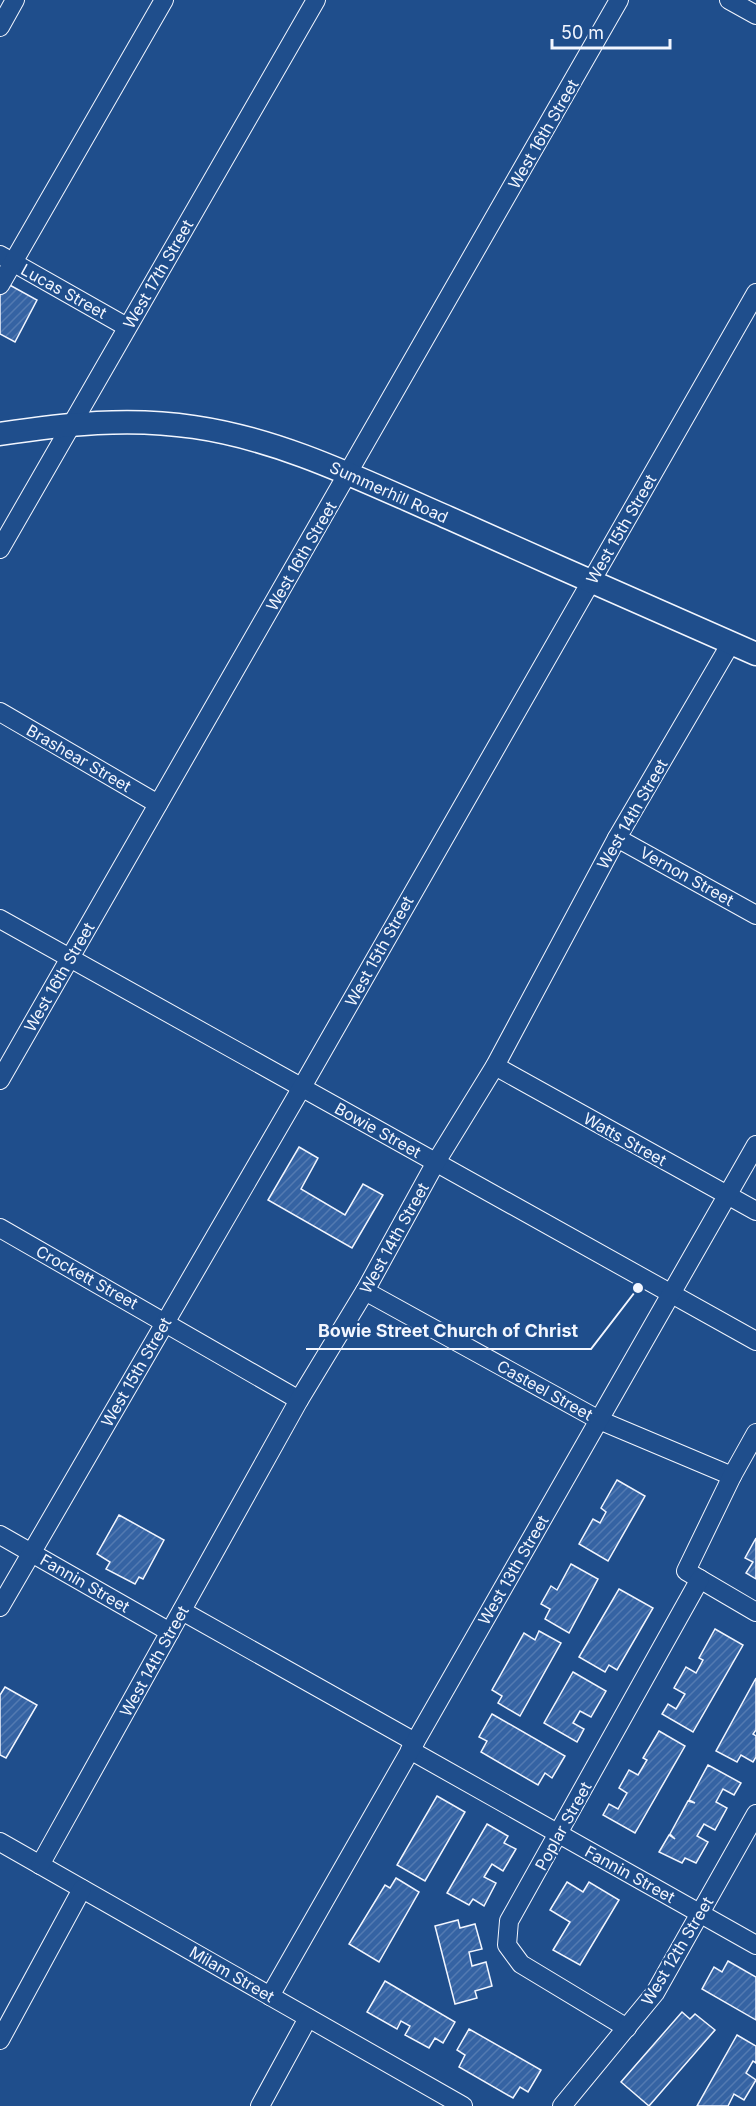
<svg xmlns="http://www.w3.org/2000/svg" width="756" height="2106" font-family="Inter,sans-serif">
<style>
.building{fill:url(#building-hatch);stroke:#f2f6ff;stroke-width:1.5}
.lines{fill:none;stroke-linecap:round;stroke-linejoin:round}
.minor-casing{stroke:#f2f6ff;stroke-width:20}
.major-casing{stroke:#f2f6ff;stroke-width:25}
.minor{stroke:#1f4e8c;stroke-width:18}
.major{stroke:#1f4e8c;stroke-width:22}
.labels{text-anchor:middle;stroke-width:4.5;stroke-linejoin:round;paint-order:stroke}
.street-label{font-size:16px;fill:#f2f6ff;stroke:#1f4e8c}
.leader{fill:none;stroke:#f2f6ff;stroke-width:2}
.callout-dot{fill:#f2f6ff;stroke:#1f4e8c;stroke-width:2}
.callout-label{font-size:18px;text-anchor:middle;font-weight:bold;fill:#f2f6ff;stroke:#1f4e8c;stroke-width:4.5;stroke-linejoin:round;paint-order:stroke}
</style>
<defs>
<pattern id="building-hatch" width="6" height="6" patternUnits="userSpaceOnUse" patternTransform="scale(1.5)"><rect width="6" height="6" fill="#3563a3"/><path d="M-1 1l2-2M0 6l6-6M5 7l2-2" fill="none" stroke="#537ab1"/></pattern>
</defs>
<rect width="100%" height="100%" fill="#1f4e8c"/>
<g class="building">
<polygon points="6,283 37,300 15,342 0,334 0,294"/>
<polygon points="299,1147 318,1158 301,1189 345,1215 363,1184 383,1195 352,1248 268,1200"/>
<polygon points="617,1480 645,1496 608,1561 579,1544 593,1519 600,1523 606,1512 601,1508"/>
<polygon points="119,1515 164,1540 143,1579 139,1577 135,1584 106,1569 110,1562 97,1554"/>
<polygon points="756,1538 756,1579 746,1573 753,1562 745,1558"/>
<polygon points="571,1564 598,1579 569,1633 545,1619 550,1609 541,1604 551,1586 557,1590"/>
<polygon points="619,1589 653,1608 617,1670 609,1665 605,1672 579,1657"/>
<polygon points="715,1629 743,1645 693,1732 662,1714 668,1704 676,1709 685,1694 674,1688 686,1667 696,1673 703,1660 699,1658"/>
<polygon points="539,1631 561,1643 520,1716 498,1703 502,1696 492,1690 524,1633 535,1640"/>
<polygon points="573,1672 606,1691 591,1717 580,1711 573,1723 584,1729 577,1742 544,1723"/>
<polygon points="756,1678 756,1730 753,1734 756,1736 756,1757 753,1762 741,1755 737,1762 716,1751"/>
<polygon points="5,1687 37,1705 6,1758 0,1755 0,1695"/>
<polygon points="492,1714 565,1756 552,1778 545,1773 538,1785 481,1752 487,1741 479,1737"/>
<polygon points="659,1731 685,1746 635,1833 603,1815 609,1804 618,1809 627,1793 619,1788 629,1770 638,1775 647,1760 643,1758"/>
<polygon points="708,1765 741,1783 734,1795 723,1789 716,1802 727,1808 715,1830 704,1824 697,1836 708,1842 696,1863 685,1858 682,1863 659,1852 669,1835 675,1839 670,1834 688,1801 695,1803 689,1800"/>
<polygon points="437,1796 465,1812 425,1881 397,1865"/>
<polygon points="487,1824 508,1836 504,1843 516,1849 503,1871 492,1864 484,1877 496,1883 484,1906 473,1899 469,1905 447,1893"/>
<polygon points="396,1878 419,1892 379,1962 349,1944 385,1885 390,1888"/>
<polygon points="567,1882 583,1892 589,1882 619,1900 580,1965 553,1950 570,1922 550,1910"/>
<polygon points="458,1920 460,1928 475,1924 482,1949 469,1952 472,1966 486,1962 492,1986 475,1991 477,1998 455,2004 435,1926"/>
<polygon points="728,1961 756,1977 756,2020 702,1989 714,1967 722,1972"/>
<polygon points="385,1981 455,2022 443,2043 435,2038 429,2048 405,2035 410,2026 401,2021 397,2029 367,2012"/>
<polygon points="682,2012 690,2019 695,2014 715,2030 649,2106 621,2082"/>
<polygon points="469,2029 541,2070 528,2092 520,2087 513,2098 459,2067 465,2055 457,2050"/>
<polygon points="737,2035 756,2046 756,2063 753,2061 746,2073 756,2080 744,2100 734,2094 728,2106 697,2106"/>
</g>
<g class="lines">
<defs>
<g id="minor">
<polyline points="729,0 756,15"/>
<polyline points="0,27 15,0"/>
<polyline points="0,255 127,327"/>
<polyline points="0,285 164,0"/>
<polyline points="0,549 316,0"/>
<polyline points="0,712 158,804"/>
<polyline points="617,838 756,915"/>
<polyline points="0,919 756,1341"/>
<polyline points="495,1066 756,1211"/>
<polyline points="0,1080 619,0"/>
<polyline points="0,1228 299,1400"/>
<polyline points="365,1291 599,1420 732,1476"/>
<polyline points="756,1433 732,1476 686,1571 756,1612"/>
<polyline points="0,1535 170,1632"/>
<polyline points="0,1607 302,1087 756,293"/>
<polyline points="182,1611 415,1742"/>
<polyline points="410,1750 756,1945"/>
<polyline points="0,1842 463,2106"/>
<polyline points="40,1865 299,1400 365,1291 436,1162 495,1066 617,838 731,643"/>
<polyline points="270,1996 756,1145"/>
<polyline points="627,2028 521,1964 507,1945 509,1921 700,1579"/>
<polyline points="0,2040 82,1889"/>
<polyline points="260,2106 308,2018"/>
<polyline points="562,2106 655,1993 756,1814"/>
</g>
<path id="major" d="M0,434c65,-10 129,-17 194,-7 90,13 172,55 255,91 102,46 205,91 307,136"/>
</defs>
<use href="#minor" class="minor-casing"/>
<use href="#major" class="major-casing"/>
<use href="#minor" class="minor"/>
<use href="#major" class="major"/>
</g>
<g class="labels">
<g class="street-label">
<text transform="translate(543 134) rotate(-60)" y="6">West 16th Street</text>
<text transform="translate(158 274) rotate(-60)" y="6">West 17th Street</text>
<text transform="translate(64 291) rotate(29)" y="6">Lucas Street</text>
<text transform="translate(389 492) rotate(24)" y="6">Summerhill Road</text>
<text transform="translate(621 529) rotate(-60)" y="6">West 15th Street</text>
<text transform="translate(301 556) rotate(-60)" y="6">West 16th Street</text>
<text transform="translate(79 758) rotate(30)" y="6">Brashear Street</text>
<text transform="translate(632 814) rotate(-60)" y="6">West 14th Street</text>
<text transform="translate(687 876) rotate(29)" y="6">Vernon Street</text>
<text transform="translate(379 951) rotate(-61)" y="6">West 15th Street</text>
<text transform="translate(59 977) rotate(-60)" y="6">West 16th Street</text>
<text transform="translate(378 1130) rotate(29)" y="6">Bowie Street</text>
<text transform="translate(625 1139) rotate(29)" y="6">Watts Street</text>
<text transform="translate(394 1238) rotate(-61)" y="6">West 14th Street</text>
<text transform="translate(87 1277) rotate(29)" y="6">Crockett Street</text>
<text transform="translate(136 1372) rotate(-60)" y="6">West 15th Street</text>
<text transform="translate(545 1390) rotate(29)" y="6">Casteel Street</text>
<text transform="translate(513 1570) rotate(-60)" y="6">West 13th Street</text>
<text transform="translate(85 1583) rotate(30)" y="6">Fannin Street</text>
<text transform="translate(154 1661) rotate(-61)" y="6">West 14th Street</text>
<text transform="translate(563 1826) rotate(-61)" y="6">Poplar Street</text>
<text transform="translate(630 1874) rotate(29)" y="6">Fannin Street</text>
<text transform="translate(677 1951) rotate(-59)" y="6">West 12th Street</text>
<text transform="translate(232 1974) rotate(30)" y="6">Milam Street</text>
</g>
</g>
<path class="leader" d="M638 1288L591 1349H306"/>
<circle class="callout-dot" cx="638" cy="1288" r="6"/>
<g class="callout-label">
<text x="448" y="1337">Bowie Street Church of Christ</text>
</g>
<path d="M552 39v9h118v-9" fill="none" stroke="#f2f6ff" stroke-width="3"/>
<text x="561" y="39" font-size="18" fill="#f2f6ff" stroke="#1f4e8c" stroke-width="4.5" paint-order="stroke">50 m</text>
</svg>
